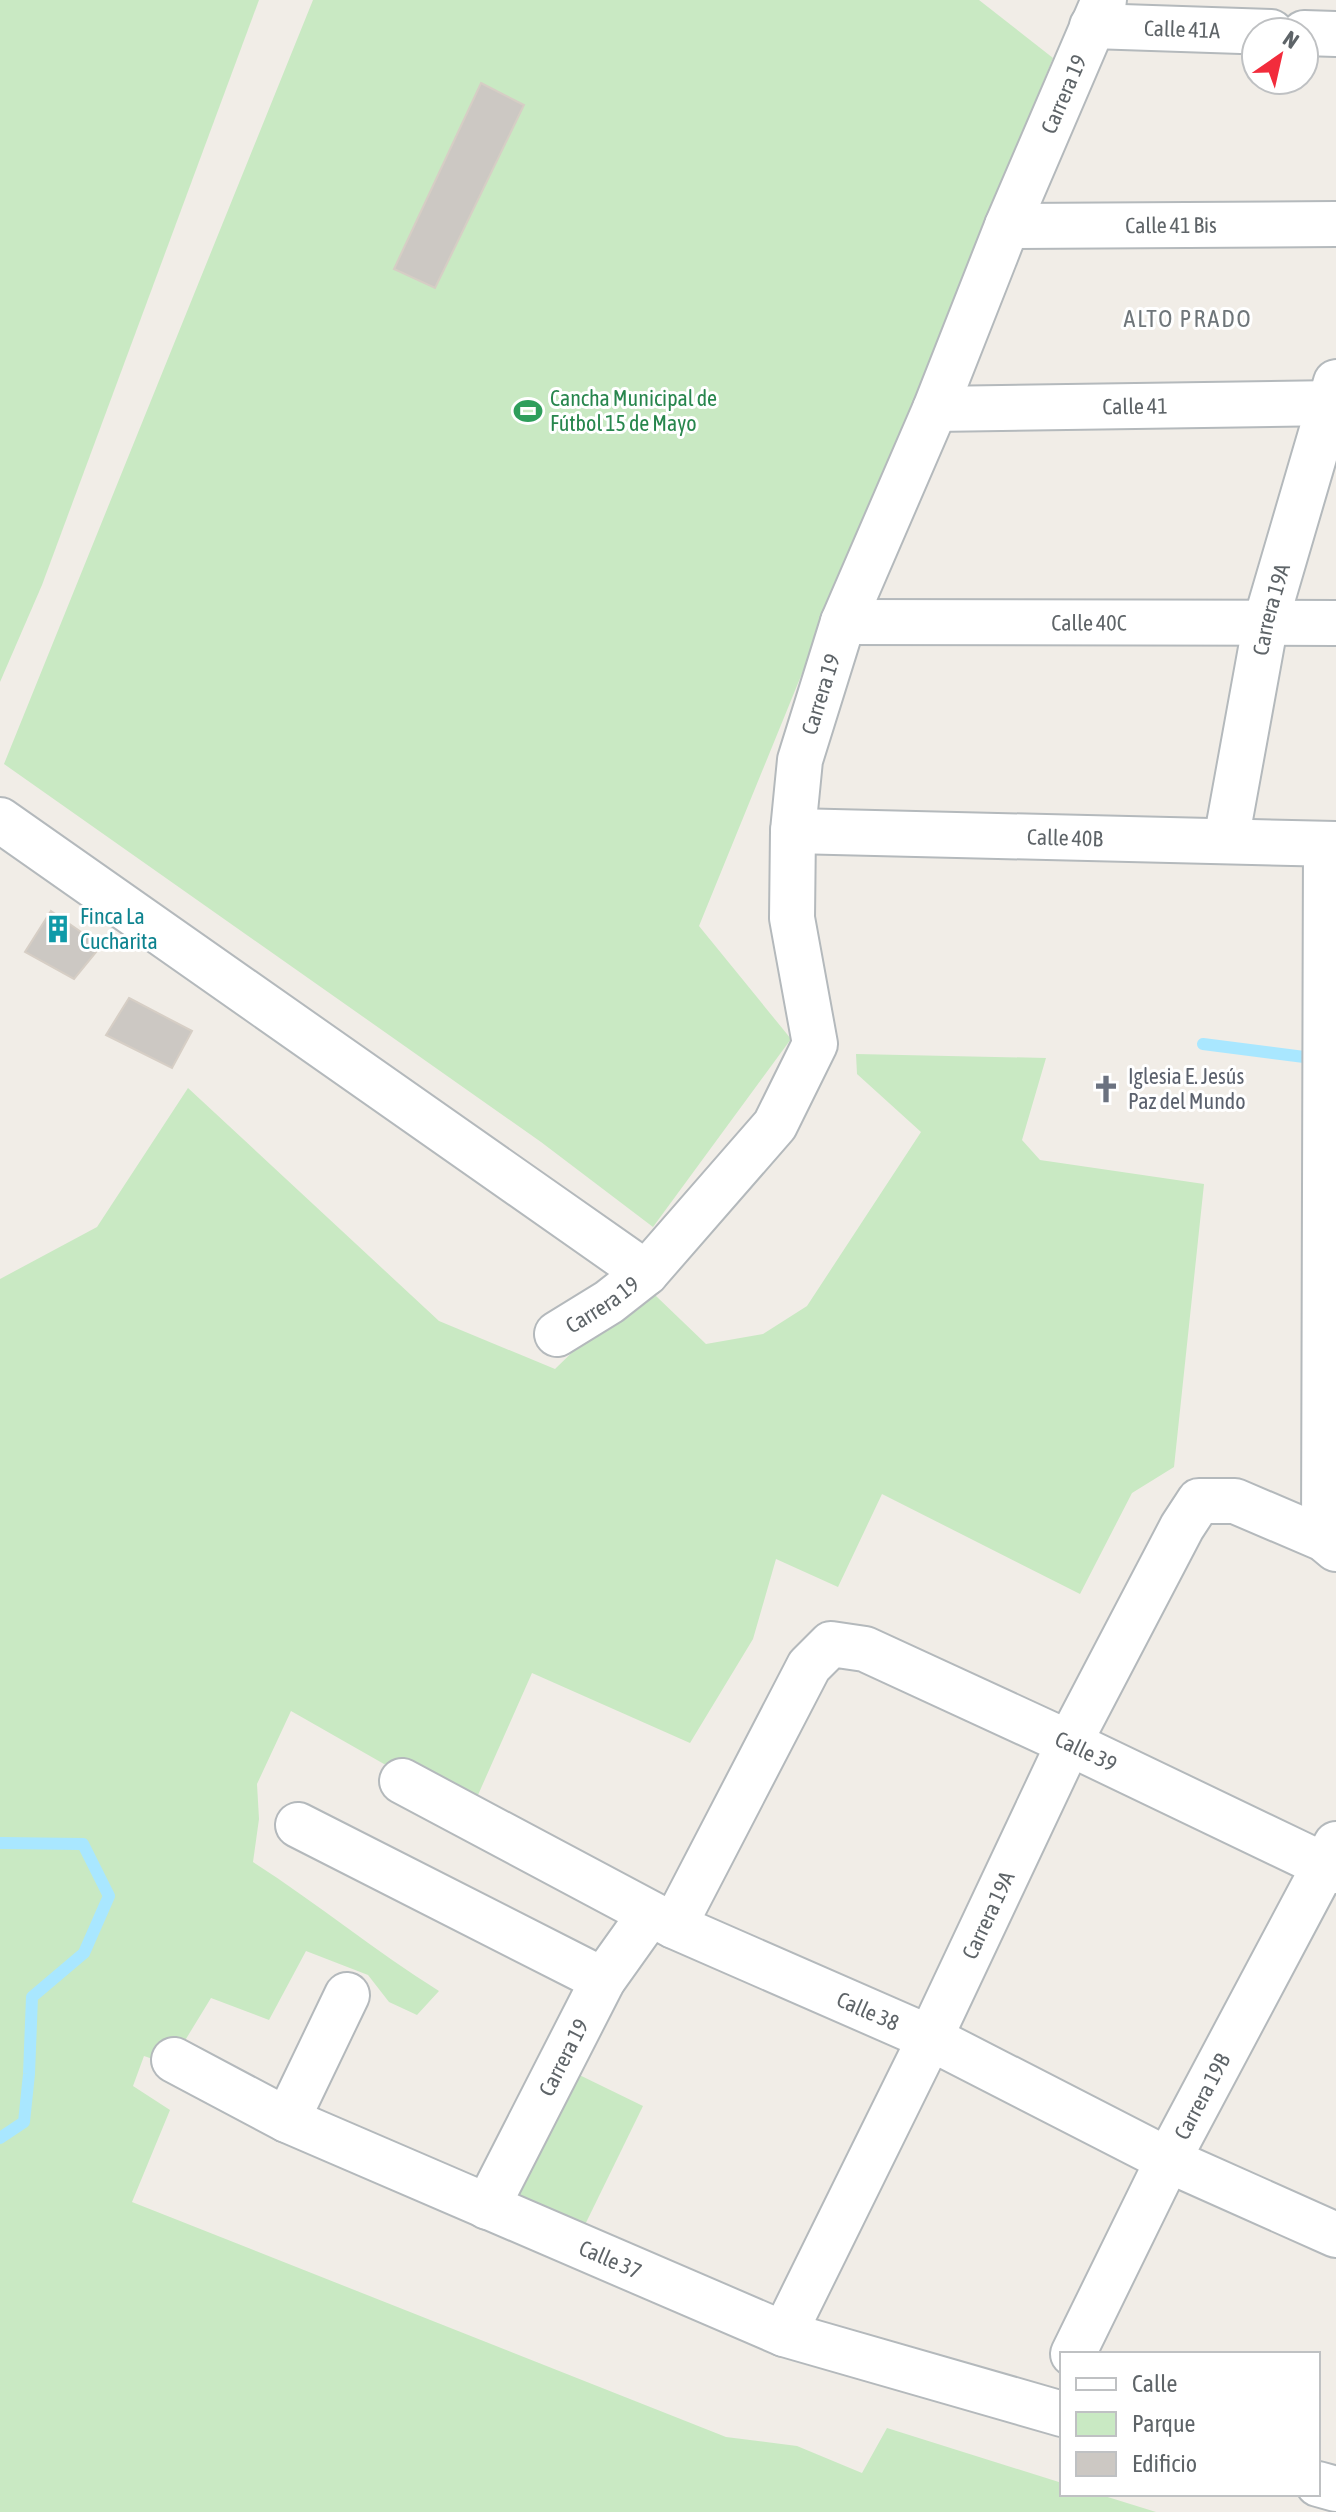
<svg xmlns="http://www.w3.org/2000/svg" width="1336" height="2512" font-family="'Asap Condensed',sans-serif">
<style>
.green{fill:#c9e9c3}
.lines{fill:none;stroke-linecap:round;stroke-linejoin:round}
.stream{stroke:#a9e7ff;stroke-width:12}
.building{fill:#ccc8c3;stroke:#d6cec5;stroke-width:2}
.minor-casing{stroke:#b4b9bc;stroke-width:48}
.minor{stroke:#fff;stroke-width:44}
.labels{text-anchor:middle;stroke-width:6;stroke-linejoin:round;paint-order:stroke}
.street-label{font-size:22px;fill:#5e6468;stroke:#fff}
.leisure-label{font-size:22px;fill:#27864d;stroke:#fff;text-anchor:start}
.culture-label{font-size:22px;fill:#0d838f;stroke:#fff;text-anchor:start}
.worship-label{font-size:22px;fill:#5b616d;stroke:#fff;text-anchor:start}
.neighbourhood-label{font-size:24px;letter-spacing:2px;fill:#6f767a;stroke:#fff}
</style>
<rect width="100%" height="100%" fill="#f1ede7"/>
<g class="green">
<polygon points="0,0 259,0 42,585 0,682"/>
<polygon points="313,0 979,0 1053,58 699,926 791,1039 653,1227 541,1142 4,764"/>
<path d="M856,1054l190,4 -24,82 18,20 164,24 -30,283 -42,26 -52,101 -198,-100 -44,93 -62,-28 -23,80 -63,104 -158,-70 -62,140 -179,-102 -34,73 2,35 -6,43c64,41 122,89 186,129l-22,24 -28,-13 -21,-27 -62,-24 -37,69 -58,-22 -41,67 -26,-9 -11,30 37,24 -38,92 594,235 71,9 65,27 25,-45 175,55v11h36l58,18h-1156v-1233l97,-52 91,-139 251,233 116,48 72,-70 29,-3 50,48 57,-10 44,-28 114,-174 -64,-58z"/>
<polygon points="563,2067 643,2106 578,2239 487,2195"/>
</g>
<g class="lines">
<g class="stream">
<polyline points="1203,1044 1312,1058"/>
<polyline points="0,1843 83,1844 109,1896 84,1953 32,1997 29,2074 24,2122 0,2138"/>
</g>
</g>
<g class="building">
<polygon points="481,83 524,105 435,288 394,269"/>
<polygon points="51,911 101,946 74,979 25,952"/>
<polygon points="129,998 192,1031 172,1068 106,1035"/>
</g>
<g class="lines">
<defs>
<g id="minor">
<path id="s1" d="M1092,26l179,6"/>
<polyline points="1304,33 1336,34"/>
<path id="s2" d="M1007,226l329,-2"/>
<path id="s3" d="M935,409l401,-6"/>
<path id="s4" d="M843,622l493,1"/>
<polyline points="0,820 646,1273"/>
<path id="s5" d="M793,831l543,13"/>
<path id="s6" d="M1226,841l40,-220 70,-239"/>
<path id="s7" d="M557,1334l52,-32 37,-29 129,-148 40,-81 -23,-126 1,-87 7,-71 43,-138 92,-213 72,-183 97,-226"/>
<polyline points="1324,1539 1326,844"/>
<path id="s8" d="M402,1781l272,145 256,112 238,122 168,75"/>
<polyline points="298,1825 603,1980"/>
<path id="s9" d="M674,1926l135,-260 22,-22 34,5 204,94 267,128"/>
<path id="s10" d="M174,2060l113,60 497,214 278,80"/>
<polyline points="287,2120 347,1995"/>
<path id="s11" d="M487,2207l116,-227 47,-66"/>
<path id="s12" d="M784,2334l146,-296 139,-295 113,-216 17,-26h36l89,38 12,10"/>
<path id="s13" d="M1073,2354l95,-194 168,-316"/>
<polyline points="1318,2484 1336,2489"/>
</g>
</defs>
<use href="#minor" class="minor-casing"/>
<use href="#minor" class="minor"/>
</g>
<defs>
<symbol id="stadium-bare" viewBox="-9 -9 18 18"><path d="M0-5a6.5 5 0 1 0 0 10a6.5 5 0 1 0 0-10ZM-3.5-1.8h7v3.6h-7Z" fill="#2e9e5b" stroke="#fff" stroke-width="2.5" paint-order="stroke"/></symbol>
<symbol id="building-bare" viewBox="-9 -9 18 18"><path d="M-4-6H4V6H1V3H-1V6H-4ZM-2.5-4.3h1.7v1.8h-1.7ZM.8-4.3h1.7v1.8H.8ZM-2.5-1h1.7V.8h-1.7ZM.8-1h1.7V.8H.8Z" fill="#0f9aa8" stroke="#fff" stroke-width="2.5" paint-order="stroke"/></symbol>
<symbol id="church-bare" viewBox="-9 -9 18 18"><path d="M-1.2-6h2.4v3.5h3.3v2.4h-3.3V6h-2.4V-.1h-3.3v-2.4h3.3Z" fill="#6b7280" stroke="#fff" stroke-width="2.5" paint-order="stroke"/></symbol>
</defs>
<g fill-rule="evenodd">
<use href="#stadium-bare" x="508" y="391" width="40" height="40"/>
<use href="#building-bare" x="38" y="909" width="40" height="40"/>
<use href="#church-bare" x="1086" y="1069" width="40" height="40"/>
</g>
<g class="labels">
<g class="street-label">
<text dy="8" stroke="none"><textPath href="#s1" startOffset="90">Calle 41A</textPath></text>
<text dy="8" stroke="none"><textPath href="#s7" startOffset="1398">Carrera 19</textPath></text>
<text dy="8" stroke="none"><textPath href="#s2" startOffset="164">Calle 41 Bis</textPath></text>
<text dy="8" stroke="none"><textPath href="#s3" startOffset="200">Calle 41</textPath></text>
<text dy="8" stroke="none"><textPath href="#s6" startOffset="236">Carrera 19A</textPath></text>
<text dy="8" stroke="none"><textPath href="#s4" startOffset="246">Calle 40C</textPath></text>
<text dy="8" stroke="none"><textPath href="#s7" startOffset="750">Carrera 19</textPath></text>
<text dy="8" stroke="none"><textPath href="#s5" startOffset="272">Calle 40B</textPath></text>
<text dy="8" stroke="none"><textPath href="#s7" startOffset="54">Carrera 19</textPath></text>
<text dy="8" stroke="none"><textPath href="#s9" startOffset="602">Calle 39</textPath></text>
<text dy="8" stroke="none"><textPath href="#s12" startOffset="466">Carrera 19A</textPath></text>
<text dy="8" stroke="none"><textPath href="#s8" startOffset="520">Calle 38</textPath></text>
<text dy="8" stroke="none"><textPath href="#s11" startOffset="168">Carrera 19</textPath></text>
<text dy="8" stroke="none"><textPath href="#s13" startOffset="288">Carrera 19B</textPath></text>
<text dy="8" stroke="none"><textPath href="#s10" startOffset="480">Calle 37</textPath></text>
</g>
<g class="leisure-label">
<text x="550" y="406">Cancha Municipal de<tspan x="550" dy="25">Fútbol 15 de Mayo</tspan></text>
</g>
<g class="culture-label">
<text x="80" y="924">Finca La<tspan x="80" dy="25">Cucharita</tspan></text>
</g>
<g class="worship-label">
<text x="1128" y="1084">Iglesia E. Jesús<tspan x="1128" dy="25">Paz del Mundo</tspan></text>
</g>
<g class="neighbourhood-label">
<text x="1188" y="327">ALTO PRADO</text>
</g>
</g>
<rect x="1060" y="2352" width="260" height="144" fill="#ffffff" stroke="#bfc1c3" stroke-width="2"/>
<rect x="1076" y="2378" width="40" height="12" fill="#ffffff" stroke="#bfc1c3" stroke-width="2"/>
<text x="1132" y="2392" font-size="24" fill="#5e6468">Calle</text>
<rect x="1076" y="2412" width="40" height="24" fill="#c9e9c3" stroke="#bfc1c3" stroke-width="2"/>
<text x="1132" y="2432" font-size="24" fill="#5e6468">Parque</text>
<rect x="1076" y="2452" width="40" height="24" fill="#ccc8c3" stroke="#bfc1c3" stroke-width="2"/>
<text x="1132" y="2472" font-size="24" fill="#5e6468">Edificio</text>
<g transform="translate(1280 56) rotate(34)"><circle r="38" fill="#ffffff" stroke="#bfc1c3" stroke-width="2"/>
<path d="M0-6L14 30L0 20L-14 30Z" fill="#f22c3c"/>
<text y="-12" font-size="22" font-weight="bold" text-anchor="middle" fill="#5e6468">N</text>
</g>
</svg>
